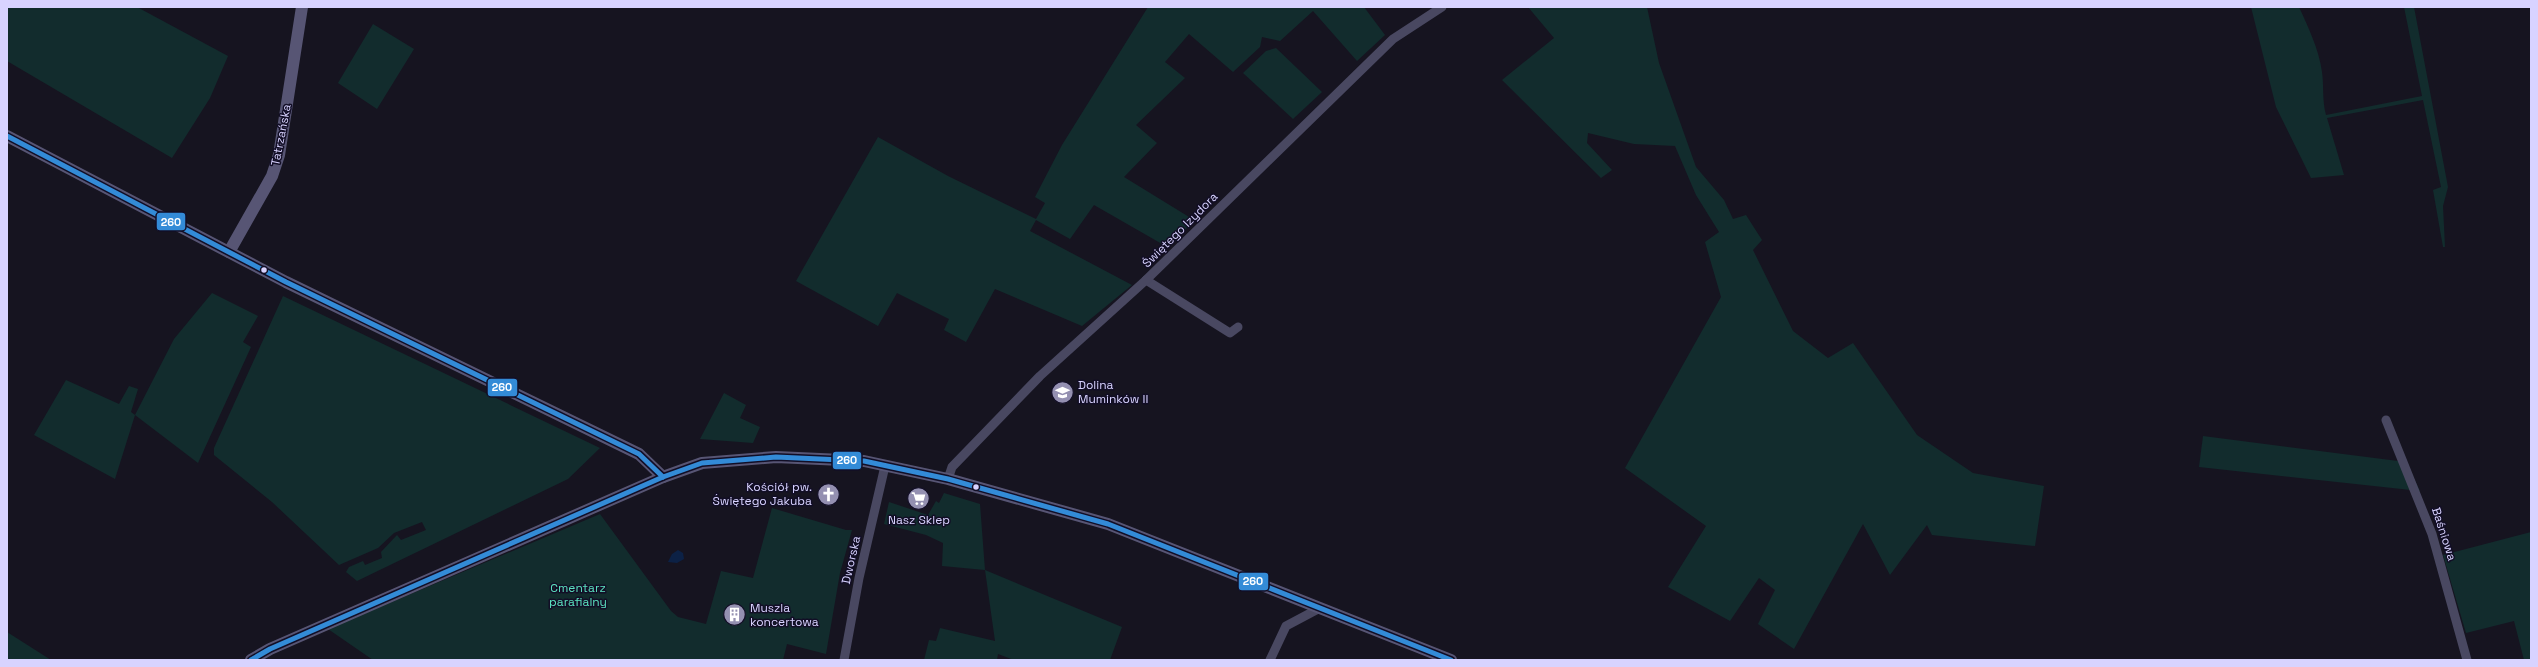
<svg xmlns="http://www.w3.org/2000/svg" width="2538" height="667" font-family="'Space Grotesk',sans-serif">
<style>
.green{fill:#122c2d}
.water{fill:#0c2145}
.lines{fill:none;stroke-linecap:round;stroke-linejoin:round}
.street{stroke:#494861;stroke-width:9}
.secondary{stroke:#575574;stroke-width:12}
.bus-1-casing{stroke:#120e26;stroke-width:8}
.bus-1{stroke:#338bd7;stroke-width:5}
.bus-dot{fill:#d8d3ff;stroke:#120e26;stroke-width:1.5}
.labels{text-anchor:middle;stroke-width:3;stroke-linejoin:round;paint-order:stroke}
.street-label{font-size:12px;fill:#d8d3ff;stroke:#120e26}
.poi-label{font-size:12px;fill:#d8d3ff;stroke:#120e26;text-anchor:start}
.park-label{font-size:12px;fill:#5be3c0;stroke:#120e26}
.line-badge{stroke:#120e26;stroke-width:1.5}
.badge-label{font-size:11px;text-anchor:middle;font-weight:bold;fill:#fff}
</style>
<rect width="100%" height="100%" fill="#161420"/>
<g class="green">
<polygon points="7,7 137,7 228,56 210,98 172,158 7,61"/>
<polygon points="1148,7 1364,7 1385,35 1357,61 1313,11 1280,41 1262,37 1260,47 1233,72 1189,34 1165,62 1185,78 1136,125 1157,143 1124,177 1194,220 1169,248 1094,205 1070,239 1036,220 1030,231 1132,285 1082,326 995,289 966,342 944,330 949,319 897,293 878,326 796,281 878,137 948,176 1036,219 1045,203 1035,197 1062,145"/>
<polygon points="1528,7 1647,7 1659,63 1696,167 1724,200 1733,219 1746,215 1762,240 1753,250 1793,331 1828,358 1853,343 1917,435 1973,473 2044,486 2035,546 1932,535 1927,525 1890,575 1863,524 1794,649 1758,624 1775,590 1759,578 1730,621 1668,587 1706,526 1625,468 1721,297 1705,242 1719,232 1696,195 1675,146 1634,144 1588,133 1587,143 1612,170 1601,178 1502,80 1554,38"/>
<path d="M2251,7h48c9,20 20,42 23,65 2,14 0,28 4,43l96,-19 -18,-89h10l34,180 -5,19 2,41h-2l-10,-57 8,-3 -18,-87 -96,18 17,57 -33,3 -35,-71z"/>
<polygon points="373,24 414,49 377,109 338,83"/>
<polygon points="1276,48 1322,92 1293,119 1243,73 1266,51"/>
<polygon points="212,293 258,316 243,342 251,347 198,463 135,415 115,479 34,435 66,380 119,404 129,386 138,389 131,412 135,415 174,339"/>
<polygon points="283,296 600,448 568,479 357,581 346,572 349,567 363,561 365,565 382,558 381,552 397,535 401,540 426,530 422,522 394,533 378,548 339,565 272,502 214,455 214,448"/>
<polygon points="724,393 746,405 740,418 760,427 753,443 700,439"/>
<polygon points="2203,436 2406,462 2420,491 2199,467"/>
<polygon points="944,493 980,504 985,570 1122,627 1110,660 1014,660 998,654 997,660 924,660 929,640 936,641 940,628 995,641 985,570 942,566 943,543 926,535 884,524 889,502 928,515 936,501 939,503"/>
<polygon points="772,508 846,530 852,530 840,573 826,654 787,644 783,660 373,660 328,629 600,514 671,611 678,617 706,624 721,571 753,578"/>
<polygon points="2531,532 2531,660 2524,660 2514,621 2466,633 2443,555"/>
<polygon points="7,632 51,660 7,660"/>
</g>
<polygon class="water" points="678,550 683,553 684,559 677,563 668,562 672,554"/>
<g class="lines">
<g class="street">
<polyline points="1146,280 1230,333 1238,327"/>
<polyline points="2386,420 2432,534 2467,660"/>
<polyline points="948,479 952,467 1040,376 1146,280 1393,39 1442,7"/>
<polyline points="844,660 859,578 885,466"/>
<polyline points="1270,660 1286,626 1318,609"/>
</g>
<g class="secondary">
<polyline points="7,136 286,282 639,454 663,477"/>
<polyline points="229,252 272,176 279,155 302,7"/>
<polyline points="251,660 270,649 663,477 702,463 776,457 864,461 948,479 1108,524 1451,660"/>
</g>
<defs>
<g id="bus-1">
<polyline points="7,136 286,282 639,454 663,477"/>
<polyline points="251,660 270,649 663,477 702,463 776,457 864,461 948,479 1108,524 1451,660"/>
</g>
</defs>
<use href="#bus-1" class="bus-1-casing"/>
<use href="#bus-1" class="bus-1"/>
</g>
<defs>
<symbol id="school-disc" viewBox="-11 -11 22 22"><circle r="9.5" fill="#9490b1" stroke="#120e26"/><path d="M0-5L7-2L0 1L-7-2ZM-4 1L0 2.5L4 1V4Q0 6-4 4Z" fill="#fff"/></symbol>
<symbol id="church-disc" viewBox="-11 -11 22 22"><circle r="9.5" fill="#9490b1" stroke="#120e26"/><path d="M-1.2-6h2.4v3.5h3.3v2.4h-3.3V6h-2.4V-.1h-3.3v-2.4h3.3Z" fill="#fff"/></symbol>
<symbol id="supermarket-disc" viewBox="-11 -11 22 22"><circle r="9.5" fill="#9490b1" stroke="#120e26"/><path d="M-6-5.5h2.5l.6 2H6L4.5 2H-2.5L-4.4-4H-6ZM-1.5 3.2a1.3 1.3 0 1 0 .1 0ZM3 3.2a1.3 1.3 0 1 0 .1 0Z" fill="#fff"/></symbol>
<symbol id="building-disc" viewBox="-11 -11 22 22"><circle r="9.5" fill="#9490b1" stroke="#120e26"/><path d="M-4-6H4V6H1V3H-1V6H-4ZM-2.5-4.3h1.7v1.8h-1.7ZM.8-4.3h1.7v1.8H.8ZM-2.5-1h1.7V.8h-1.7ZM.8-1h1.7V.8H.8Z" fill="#fff"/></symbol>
</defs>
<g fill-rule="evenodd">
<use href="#school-disc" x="1050" y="380" width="25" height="25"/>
<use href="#church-disc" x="816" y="482" width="25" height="25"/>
<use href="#supermarket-disc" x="906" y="486" width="25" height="25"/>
<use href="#building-disc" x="722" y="602" width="25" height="25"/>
</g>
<g class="bus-dot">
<circle cx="264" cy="270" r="3.5"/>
<circle cx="976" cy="487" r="3.5"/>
</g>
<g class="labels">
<g class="street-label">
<text transform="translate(281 135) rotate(-79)" y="4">Tatrzańska</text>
<text transform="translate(1180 230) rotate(-45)" y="4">Świętego Izydora</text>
<text transform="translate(2444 534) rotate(72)" y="4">Baśniowa</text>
<text transform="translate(851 560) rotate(-77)" y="4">Dworska</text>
</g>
<g class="poi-label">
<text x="1078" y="389">Dolina<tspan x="1078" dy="14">Muminków II</tspan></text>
<text x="812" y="491" text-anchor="end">Kościół pw.<tspan x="812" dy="14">Świętego Jakuba</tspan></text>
<text x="919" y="524" text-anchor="middle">Nasz Sklep</text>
<text x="750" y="612">Muszla<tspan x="750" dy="14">koncertowa</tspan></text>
</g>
<g class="park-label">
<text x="578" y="592">Cmentarz<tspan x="578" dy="14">parafialny</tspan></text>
</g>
</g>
<g class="line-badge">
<rect x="156" y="212" width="30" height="19" rx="4" fill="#338bd7"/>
<rect x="487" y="378" width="31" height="19" rx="4" fill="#338bd7"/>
<rect x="832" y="451" width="30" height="19" rx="4" fill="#338bd7"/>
<rect x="1238" y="572" width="31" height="19" rx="4" fill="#338bd7"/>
</g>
<g class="badge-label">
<text x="171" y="226">260</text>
<text x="502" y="391">260</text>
<text x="847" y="464">260</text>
<text x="1253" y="585">260</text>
</g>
<rect width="2538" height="667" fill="none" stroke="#d8d3ff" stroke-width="16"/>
</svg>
